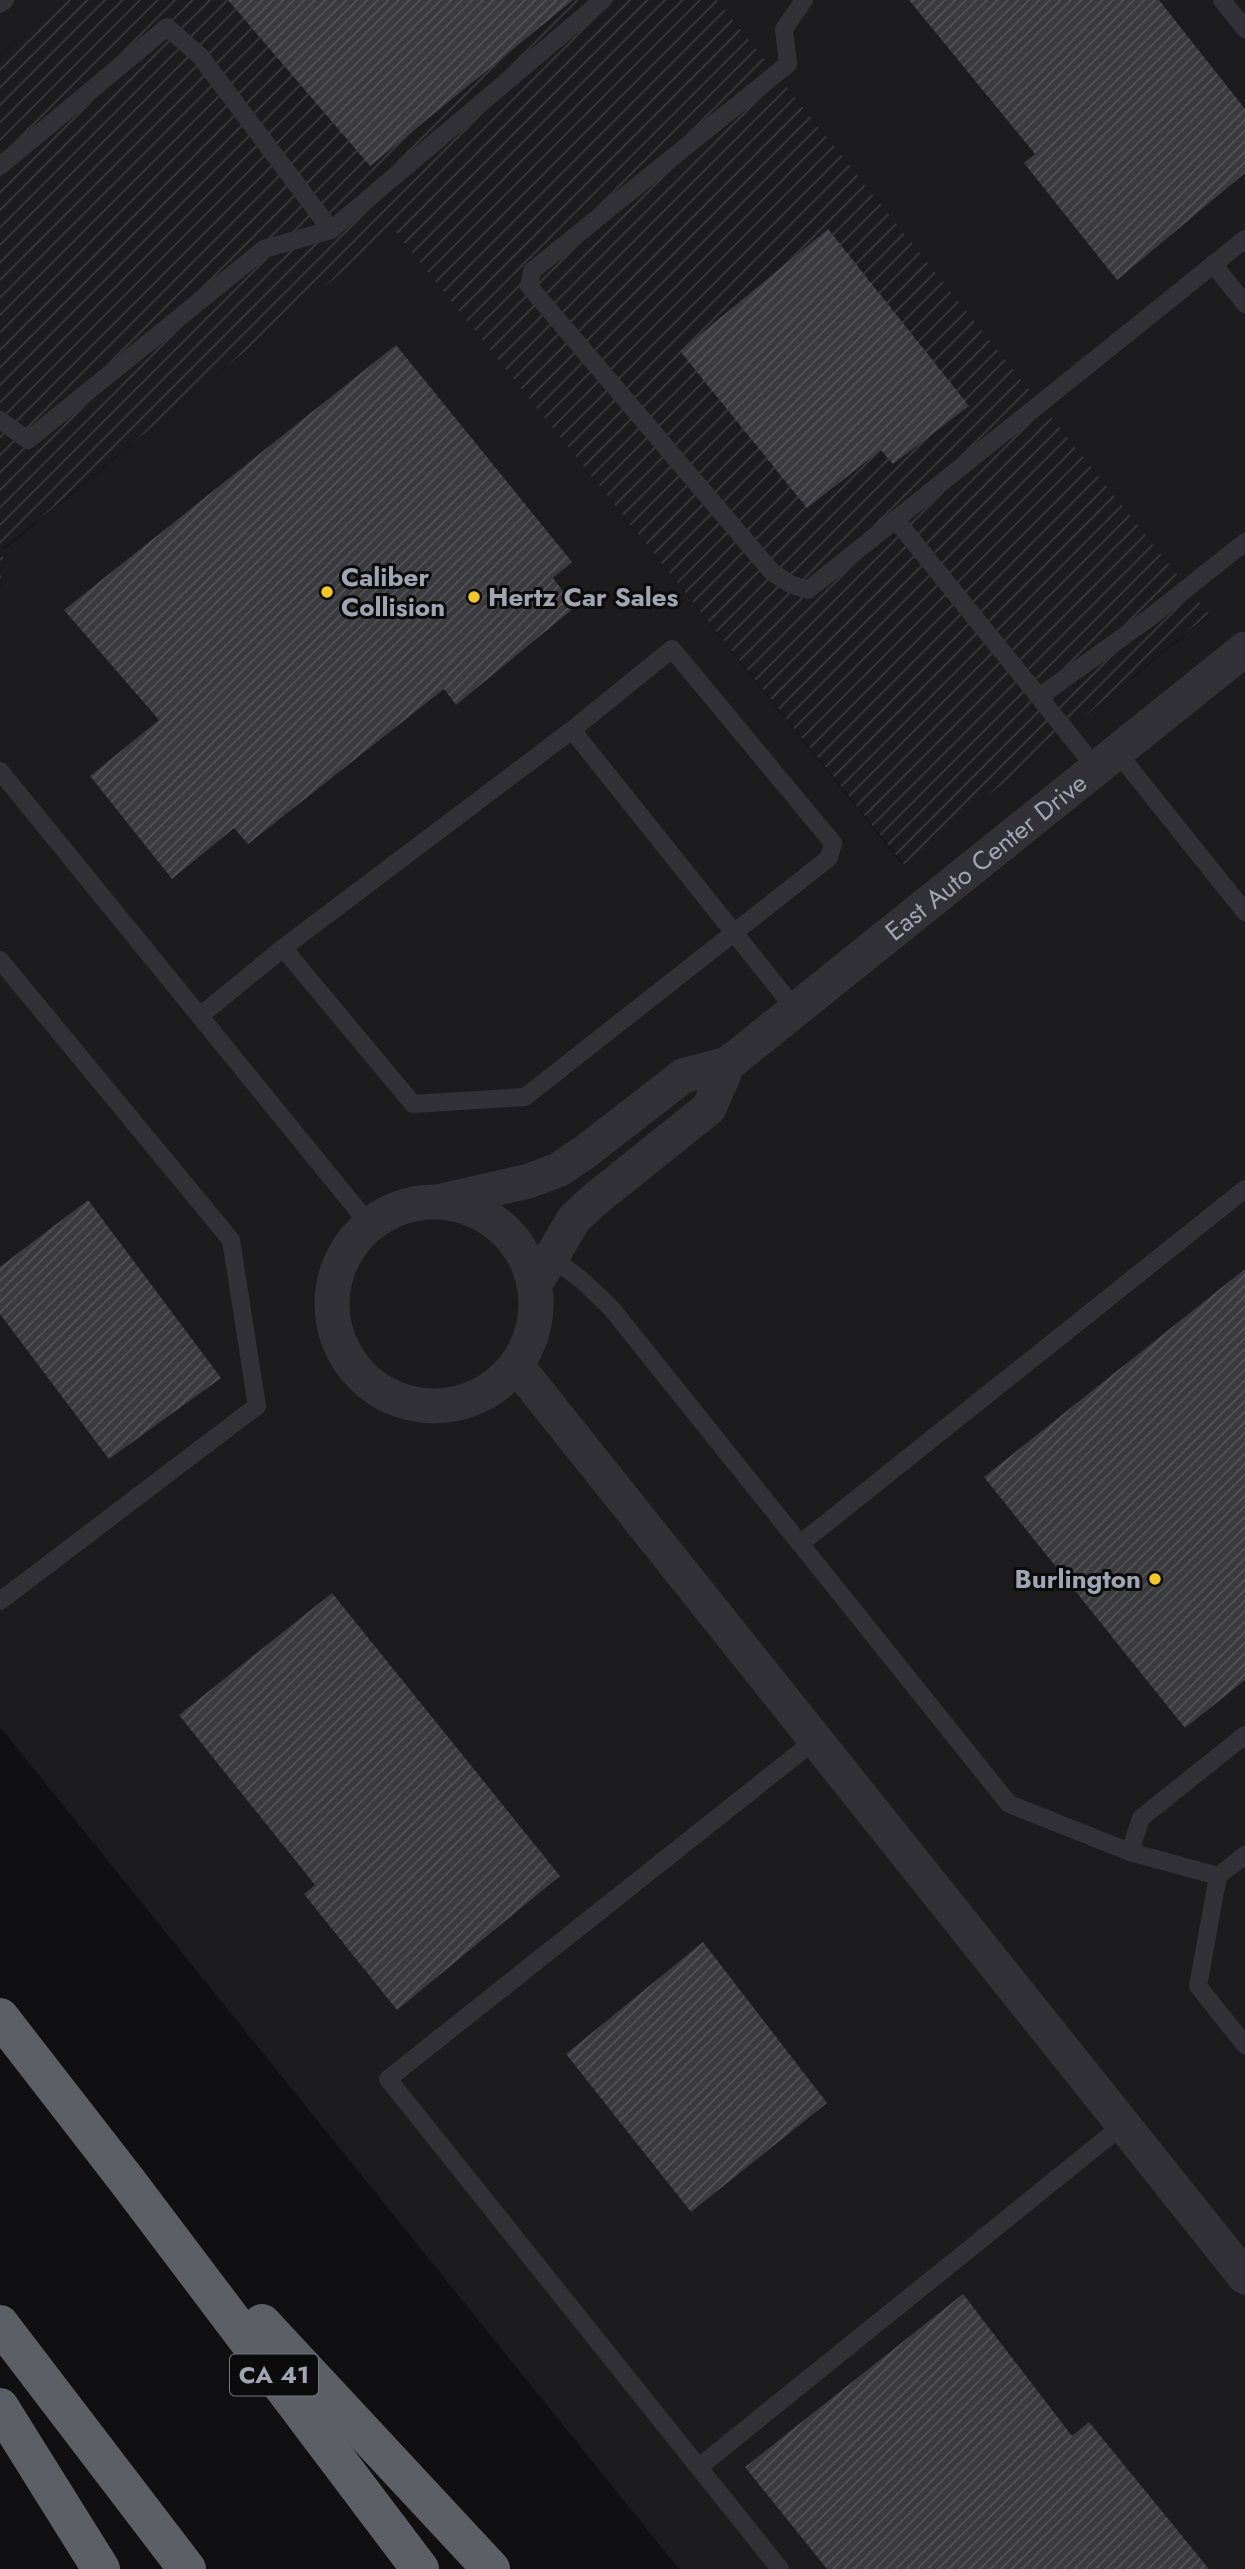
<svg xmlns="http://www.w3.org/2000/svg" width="1245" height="2569" font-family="Jost,sans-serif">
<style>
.built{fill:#1c1c1f}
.industrial{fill:url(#industrial-furrows)}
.building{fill:url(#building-hatch)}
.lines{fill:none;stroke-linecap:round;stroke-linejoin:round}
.service{stroke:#313137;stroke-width:18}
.minor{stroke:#313137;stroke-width:35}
.motorway{stroke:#5d5f67;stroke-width:38}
.poi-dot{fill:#f1c729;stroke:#0b0b0c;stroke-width:2.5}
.labels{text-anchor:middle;stroke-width:6;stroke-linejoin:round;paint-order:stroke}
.shield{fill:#0b0b0c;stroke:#747680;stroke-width:2}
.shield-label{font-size:24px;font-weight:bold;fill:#a1a4b2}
.poi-label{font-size:26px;font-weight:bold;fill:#a1a4b2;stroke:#0b0b0c;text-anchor:start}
.street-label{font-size:26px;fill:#a1a4b2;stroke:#0b0b0c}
</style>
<defs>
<pattern id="industrial-furrows" width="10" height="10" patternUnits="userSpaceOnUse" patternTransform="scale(1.75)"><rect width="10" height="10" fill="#1c1c1f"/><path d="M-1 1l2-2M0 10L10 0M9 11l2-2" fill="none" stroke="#3a3a3d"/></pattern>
<pattern id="building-hatch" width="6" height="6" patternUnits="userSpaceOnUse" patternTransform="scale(1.75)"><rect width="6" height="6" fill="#3a3a3f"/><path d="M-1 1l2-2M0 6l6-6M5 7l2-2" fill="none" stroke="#535458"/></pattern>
</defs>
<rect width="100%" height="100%" fill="#101012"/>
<g class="built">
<polygon points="0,0 67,0 0,55"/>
<polygon points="717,0 1245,0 1245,2569 679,2569 0,1727 0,588 4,549 394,229 903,865 1209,615"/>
</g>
<polygon class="industrial" points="67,0 717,0 1209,614 904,865 394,230 4,548 0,588 0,55"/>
<g class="building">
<polygon points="228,0 573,0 370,166"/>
<polygon points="909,0 1159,0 1245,109 1245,173 1117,280 1024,163 1035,154"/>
<polygon points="828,229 969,406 893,464 881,450 807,508 680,351"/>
<polygon points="396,345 572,562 553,578 575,607 456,705 444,689 248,844 234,828 172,879 90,776 159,720 64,610"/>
<polygon points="88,1200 221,1378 109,1459 0,1314 0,1267"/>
<polygon points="1245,1269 1245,1680 1185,1728 984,1477"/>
<polygon points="332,1593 560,1876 397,2010 304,1894 315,1885 179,1715"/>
<polygon points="703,1942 827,2103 691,2212 566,2054"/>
<polygon points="963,2294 1072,2436 1089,2422 1209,2569 827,2569 745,2467"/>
</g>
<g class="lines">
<g class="service">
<polyline points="804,0 784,29 788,64 532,271 529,286 772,572 790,584 808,590 1245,239"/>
<polyline points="1222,0 1245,29"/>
<polyline points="0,4 5,0"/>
<polyline points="0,166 167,27 200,56 331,230"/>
<polyline points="1213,264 1245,304"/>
<polyline points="0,420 28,440 264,249 331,230 603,0"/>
<polyline points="896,520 1039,697 1148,619 1245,542"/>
<polyline points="1039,697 1096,768"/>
<polyline points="572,730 283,948 413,1104 525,1097 829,858 833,843 672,649 572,730 795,1009"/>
<polyline points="1117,752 1245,912"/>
<polyline points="0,771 369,1224"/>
<polyline points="0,960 231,1240 257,1406 0,1601"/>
<polyline points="200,1016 283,948"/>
<polyline points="552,1257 584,1282 611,1308 1009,1804 1130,1852 1218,1876 1245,1855"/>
<polyline points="800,1544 1245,1189"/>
<polyline points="1130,1852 1141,1818 1245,1735"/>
<polyline points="1218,1876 1198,1986 1245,2045"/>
<polyline points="699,2467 1123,2125"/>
<polyline points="780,2569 388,2079 814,1741"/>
</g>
<g class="minor">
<path id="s1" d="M442,1201l87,-20 29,-11 27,-18 98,-76 45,-12 517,-415"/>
<circle cx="434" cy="1304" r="102"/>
<polyline points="534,1286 574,1219 593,1201 709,1108 728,1064"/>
<polyline points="516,1365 1245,2277"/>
</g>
<g class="motorway">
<polyline points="0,2017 128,2182 420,2569"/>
<polyline points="262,2323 491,2569"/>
<polyline points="0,2324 187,2569"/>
<polyline points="0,2407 101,2569"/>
</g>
</g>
<g class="poi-dot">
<circle cx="327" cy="592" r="7"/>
<circle cx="474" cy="597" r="7"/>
<circle cx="1155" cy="1579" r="7"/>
</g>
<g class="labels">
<rect class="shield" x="230" y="2354.5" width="88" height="41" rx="5"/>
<g class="shield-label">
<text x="274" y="2383">CA 41</text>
</g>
<g class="poi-label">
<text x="341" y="586">Caliber<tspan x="341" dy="30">Collision</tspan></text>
<text x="488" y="606">Hertz Car Sales</text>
<text x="1141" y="1588" text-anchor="end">Burlington</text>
</g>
<g class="street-label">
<text dy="9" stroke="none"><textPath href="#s1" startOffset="654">East Auto Center Drive</textPath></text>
</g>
</g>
</svg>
